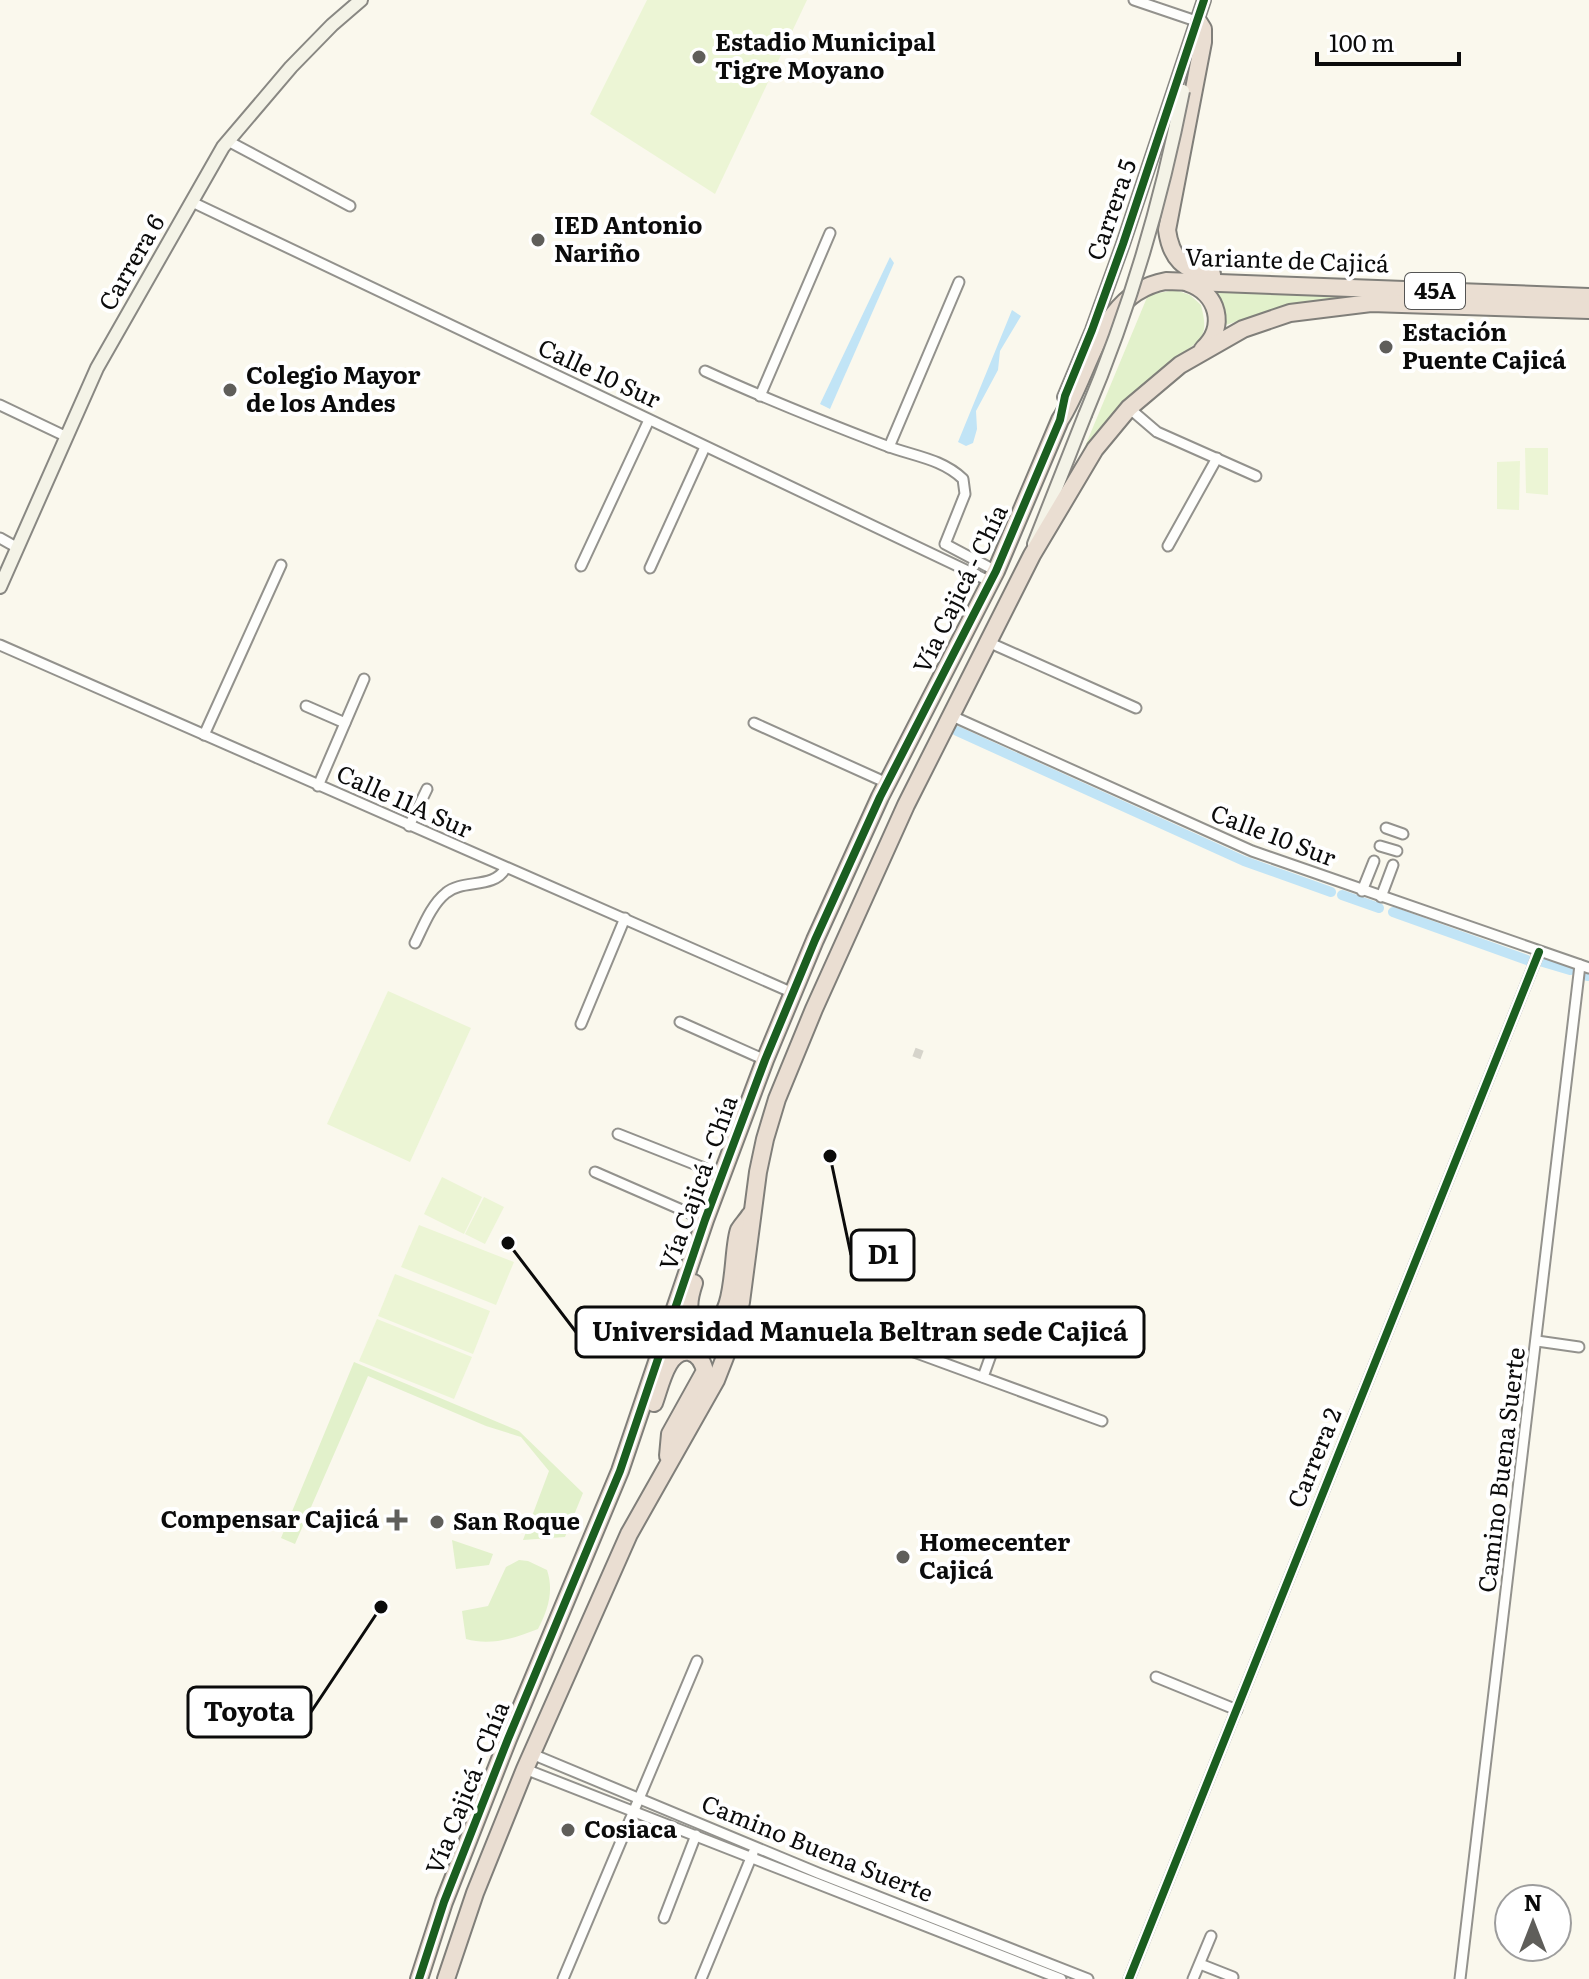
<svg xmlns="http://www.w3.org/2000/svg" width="1589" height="1979" font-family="Literata,serif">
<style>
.green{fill:#e2f1cb}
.pitch{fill:#ecf5d5}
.water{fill:#c1e4f6}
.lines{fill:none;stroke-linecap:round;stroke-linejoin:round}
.canal{stroke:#c1e4f6;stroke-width:10}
.street-tunnel{stroke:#d6d4cb;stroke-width:9;stroke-dasharray:9 4.5;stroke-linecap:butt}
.street-casing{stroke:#93928d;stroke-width:13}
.secondary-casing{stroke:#898883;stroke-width:16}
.highway-casing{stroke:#807f7a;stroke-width:20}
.street{stroke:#fefefc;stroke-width:9}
.secondary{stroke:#f4f3e7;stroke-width:12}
.highway{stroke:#eaded2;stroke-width:16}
.secondary-bridge-casing{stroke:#898883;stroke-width:16;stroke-linecap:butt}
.secondary-bridge{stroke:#f4f3e7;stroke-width:12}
.cycleway-casing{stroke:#fff;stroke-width:13}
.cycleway{stroke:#1b5e20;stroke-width:8}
.poi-dot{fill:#5f5e5a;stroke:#fff;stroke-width:3}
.labels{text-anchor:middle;stroke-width:8;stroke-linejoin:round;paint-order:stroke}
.shield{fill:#fff;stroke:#545454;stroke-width:2}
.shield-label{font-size:22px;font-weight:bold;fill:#0b0b0b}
.poi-label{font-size:24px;font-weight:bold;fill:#0b0b0b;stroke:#fff;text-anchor:start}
.street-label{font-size:24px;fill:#0b0b0b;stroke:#fff}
.leader{fill:none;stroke:#0b0b0b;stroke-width:3}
.callout-dot{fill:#0b0b0b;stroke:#fff;stroke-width:3}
.callout{fill:#fff;stroke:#0b0b0b;stroke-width:3}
.callout-label{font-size:26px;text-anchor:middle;font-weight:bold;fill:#0b0b0b}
</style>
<rect width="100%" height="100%" fill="#faf8ed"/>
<g class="green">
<path d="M1175,290l15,5 11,10c7,28 4,33 -20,49l-100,102 67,-161z"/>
<polygon points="1217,292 1353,296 1276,308 1226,325"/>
<polygon points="354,1362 519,1431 583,1493 565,1537 523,1540 549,1471 521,1437 486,1426 368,1376 295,1544 281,1538"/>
<polygon points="452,1540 493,1554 489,1565 456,1569"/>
<path d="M519,1560l9,1 19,9c7,21 1,40 -9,59 -23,9 -47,17 -72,10l-4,-28 26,-5 18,-39z"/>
</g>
<g class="pitch">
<polygon points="647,0 807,0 715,194 590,114"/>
<polygon points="1525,448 1548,448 1548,495 1526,493"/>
<polygon points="1520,461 1519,510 1497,509 1497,462"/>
<polygon points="388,991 471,1028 410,1162 327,1124"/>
<polygon points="442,1177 482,1197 464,1234 424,1214"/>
<polygon points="484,1197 504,1207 485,1244 465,1234"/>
<polygon points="419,1225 514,1262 496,1305 401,1267"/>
<polygon points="395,1274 490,1311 473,1354 378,1316"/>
<polygon points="377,1319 472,1357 454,1399 359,1361"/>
</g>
<g class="water">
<polygon points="890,257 894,263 830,409 820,404"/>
<polygon points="1012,310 1021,316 1000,351 998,370 976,411 977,429 973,443 966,446 958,442"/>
</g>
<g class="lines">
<g class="canal">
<polyline points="957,731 1244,861 1331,892"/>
<polyline points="1342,895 1379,908"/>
<polyline points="1393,912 1527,960"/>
<polyline points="1543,962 1570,970"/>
<polyline points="1587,976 1589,976"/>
</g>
<polyline class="street-tunnel" points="914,1052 922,1055"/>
<defs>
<g id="street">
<polyline points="1134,0 1196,21"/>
<polyline points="228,141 350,206"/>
<polyline points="192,202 989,581"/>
<path d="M705,371c59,27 119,51 179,74 28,11 57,13 79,34l2,15 -20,50 51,27"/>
<polyline points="760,396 830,233"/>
<polyline points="0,405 65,436"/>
<polyline points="1129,408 1157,432 1256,476"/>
<polyline points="889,447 959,282"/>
<polyline points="0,538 16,547"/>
<polyline points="1168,546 1217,458"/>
<polyline points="581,566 649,420"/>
<polyline points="650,568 705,447"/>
<polyline points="988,642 1136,708"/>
<polyline points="0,645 793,993"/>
<polyline points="306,706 345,723"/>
<polyline points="952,716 1252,851 1589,968"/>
<polyline points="754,723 887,783"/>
<polyline points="204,735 281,565"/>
<polyline points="318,786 364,679"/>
<polyline points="409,826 427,789"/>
<polyline points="1386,828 1403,834"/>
<polyline points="1380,846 1397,851"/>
<polyline points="1362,891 1374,861"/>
<polyline points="1381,897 1393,865"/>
<path d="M415,943c8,-16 16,-38 31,-50 16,-14 48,-4 59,-24"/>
<polyline points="680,1022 765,1060"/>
<polyline points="581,1024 625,918"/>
<polyline points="618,1134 722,1175"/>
<polyline points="595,1172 705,1220"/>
<polyline points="862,1333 1102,1421"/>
<polyline points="1537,1341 1579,1347"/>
<polyline points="983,1377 1005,1316"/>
<polyline points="1156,1677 1237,1710"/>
<polyline points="532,1754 818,1873 1088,1979"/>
<polyline points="525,1769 1061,1979"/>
<polyline points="664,1918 696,1835"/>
<polyline points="1200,1964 1233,1977"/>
<polyline points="563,1979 697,1661"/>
<polyline points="701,1979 753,1853"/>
<polyline points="1129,1979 1539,952"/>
<polyline points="1193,1979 1211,1936"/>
<polyline points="1460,1979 1580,965"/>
</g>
<g id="secondary">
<polyline points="1064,397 1092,330 1123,244 1204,0"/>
<polyline points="1034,544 1085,415"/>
<polyline points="0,587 97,368 223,147 291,67 332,25 361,0"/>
</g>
<g id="highway">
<path d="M1198,21l5,8v13l-36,188c4,28 16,41 45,44"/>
<path d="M1188,283c30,10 39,44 15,66"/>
<path d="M694,1283c-5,15 -11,38 12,41 32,3 25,-74 33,-94 3,-5 8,-10 11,-15"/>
<path d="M654,1403c6,-15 13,-55 35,-51 10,2 14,11 16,19l-35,63 -2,22"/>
<path d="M419,1979l25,-77 64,-163 112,-268 85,-251 60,-160 50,-120 65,-143 116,-226 64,-151c32,-50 39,-127 106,-139l423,16"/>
<polyline points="446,1979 475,1893 525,1769 629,1534 716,1380 732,1339 741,1302 758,1172 765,1139 777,1099 814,1009 906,805 1032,555 1095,449 1129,408 1180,365 1243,329 1290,313 1371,303 1589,310"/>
</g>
</defs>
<use href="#street" class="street-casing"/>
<use href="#secondary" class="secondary-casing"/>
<use href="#highway" class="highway-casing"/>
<use href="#street" class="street"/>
<use href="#secondary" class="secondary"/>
<use href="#highway" class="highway"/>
<defs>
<path id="secondary-bridge" d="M1085,415c45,-106 76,-212 98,-324"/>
</defs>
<use href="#secondary-bridge" class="secondary-bridge-casing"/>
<use href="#secondary-bridge" class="secondary-bridge"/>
<defs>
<g id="cycleway">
<polyline points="419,1979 444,1902 508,1739 620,1471 705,1220 765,1060 815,940 880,797 996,571 1060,420 1065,396 1092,330 1123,244 1204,0"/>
<polyline points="1129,1979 1539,952"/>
</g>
</defs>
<use href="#cycleway" class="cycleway-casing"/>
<use href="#cycleway" class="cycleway"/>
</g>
<g class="poi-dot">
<circle cx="699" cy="57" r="8"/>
<circle cx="538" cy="240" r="8"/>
<circle cx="1386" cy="347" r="8"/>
<circle cx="230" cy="390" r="8"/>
<path d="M393 1508h8v8h8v8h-8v8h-8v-8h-8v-8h8z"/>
<circle cx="437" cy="1522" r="8"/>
<circle cx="903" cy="1557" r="8"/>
<circle cx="568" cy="1830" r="8"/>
</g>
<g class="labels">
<rect class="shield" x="1405" y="273" width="60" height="36" rx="6"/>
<g class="shield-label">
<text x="1435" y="299">45A</text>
</g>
<g class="poi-label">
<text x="715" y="51">Estadio Municipal<tspan x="715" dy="28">Tigre Moyano</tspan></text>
<text x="554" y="234">IED Antonio<tspan x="554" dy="28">Nariño</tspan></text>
<text x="1402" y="341">Estación<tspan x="1402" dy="28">Puente Cajicá</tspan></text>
<text x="246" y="384">Colegio Mayor<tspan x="246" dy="28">de los Andes</tspan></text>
<text x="379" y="1528" text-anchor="end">Compensar Cajicá</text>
<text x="453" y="1530">San Roque</text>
<text x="919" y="1551">Homecenter<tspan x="919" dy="28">Cajicá</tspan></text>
<text x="584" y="1838">Cosiaca</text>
</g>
<g class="street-label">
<text transform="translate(1112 210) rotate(-71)" y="8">Carrera 5</text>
<text transform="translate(1287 261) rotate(2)" y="8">Variante de Cajicá</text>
<text transform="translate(132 263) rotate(-60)" y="8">Carrera 6</text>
<text transform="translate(599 374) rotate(25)" y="8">Calle 10 Sur</text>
<text transform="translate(961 589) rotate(-64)" y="8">Vía Cajicá - Chía</text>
<text transform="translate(404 802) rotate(24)" y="8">Calle 11A Sur</text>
<text transform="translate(1273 836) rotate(21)" y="8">Calle 10 Sur</text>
<text transform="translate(699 1183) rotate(-70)" y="8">Vía Cajicá - Chía</text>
<text transform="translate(1315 1458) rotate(-68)" y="8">Carrera 2</text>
<text transform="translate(1502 1470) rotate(-83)" y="8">Camino Buena Suerte</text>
<text transform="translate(468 1788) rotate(-68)" y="8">Vía Cajicá - Chía</text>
<text transform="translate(817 1849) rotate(22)" y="8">Camino Buena Suerte</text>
</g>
</g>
<path class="leader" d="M830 1156L851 1255M508 1243L576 1332M381 1607L311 1712"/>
<g class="callout-dot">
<circle cx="830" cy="1156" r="8"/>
<circle cx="508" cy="1243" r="8"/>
<circle cx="381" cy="1607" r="8"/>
</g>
<g class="callout">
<rect x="851" y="1230" width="63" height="50" rx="8"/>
<rect x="576" y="1307" width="568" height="50" rx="8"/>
<rect x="188" y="1687" width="123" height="50" rx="8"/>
</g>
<g class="callout-label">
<text x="883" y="1264">D1</text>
<text x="860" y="1341">Universidad Manuela Beltran sede Cajicá</text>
<text x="249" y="1721">Toyota</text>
</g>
<g transform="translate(1533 1923)"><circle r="38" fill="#ffffff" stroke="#9d9d9d" stroke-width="2"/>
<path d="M0-6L14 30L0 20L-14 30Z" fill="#5f5e5a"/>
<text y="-12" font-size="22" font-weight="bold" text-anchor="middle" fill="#0b0b0b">N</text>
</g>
<path d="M1317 52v12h142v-12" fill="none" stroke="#0b0b0b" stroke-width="4"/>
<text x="1329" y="52" font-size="24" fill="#0b0b0b" stroke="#ffffff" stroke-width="6" paint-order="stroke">100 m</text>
</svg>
